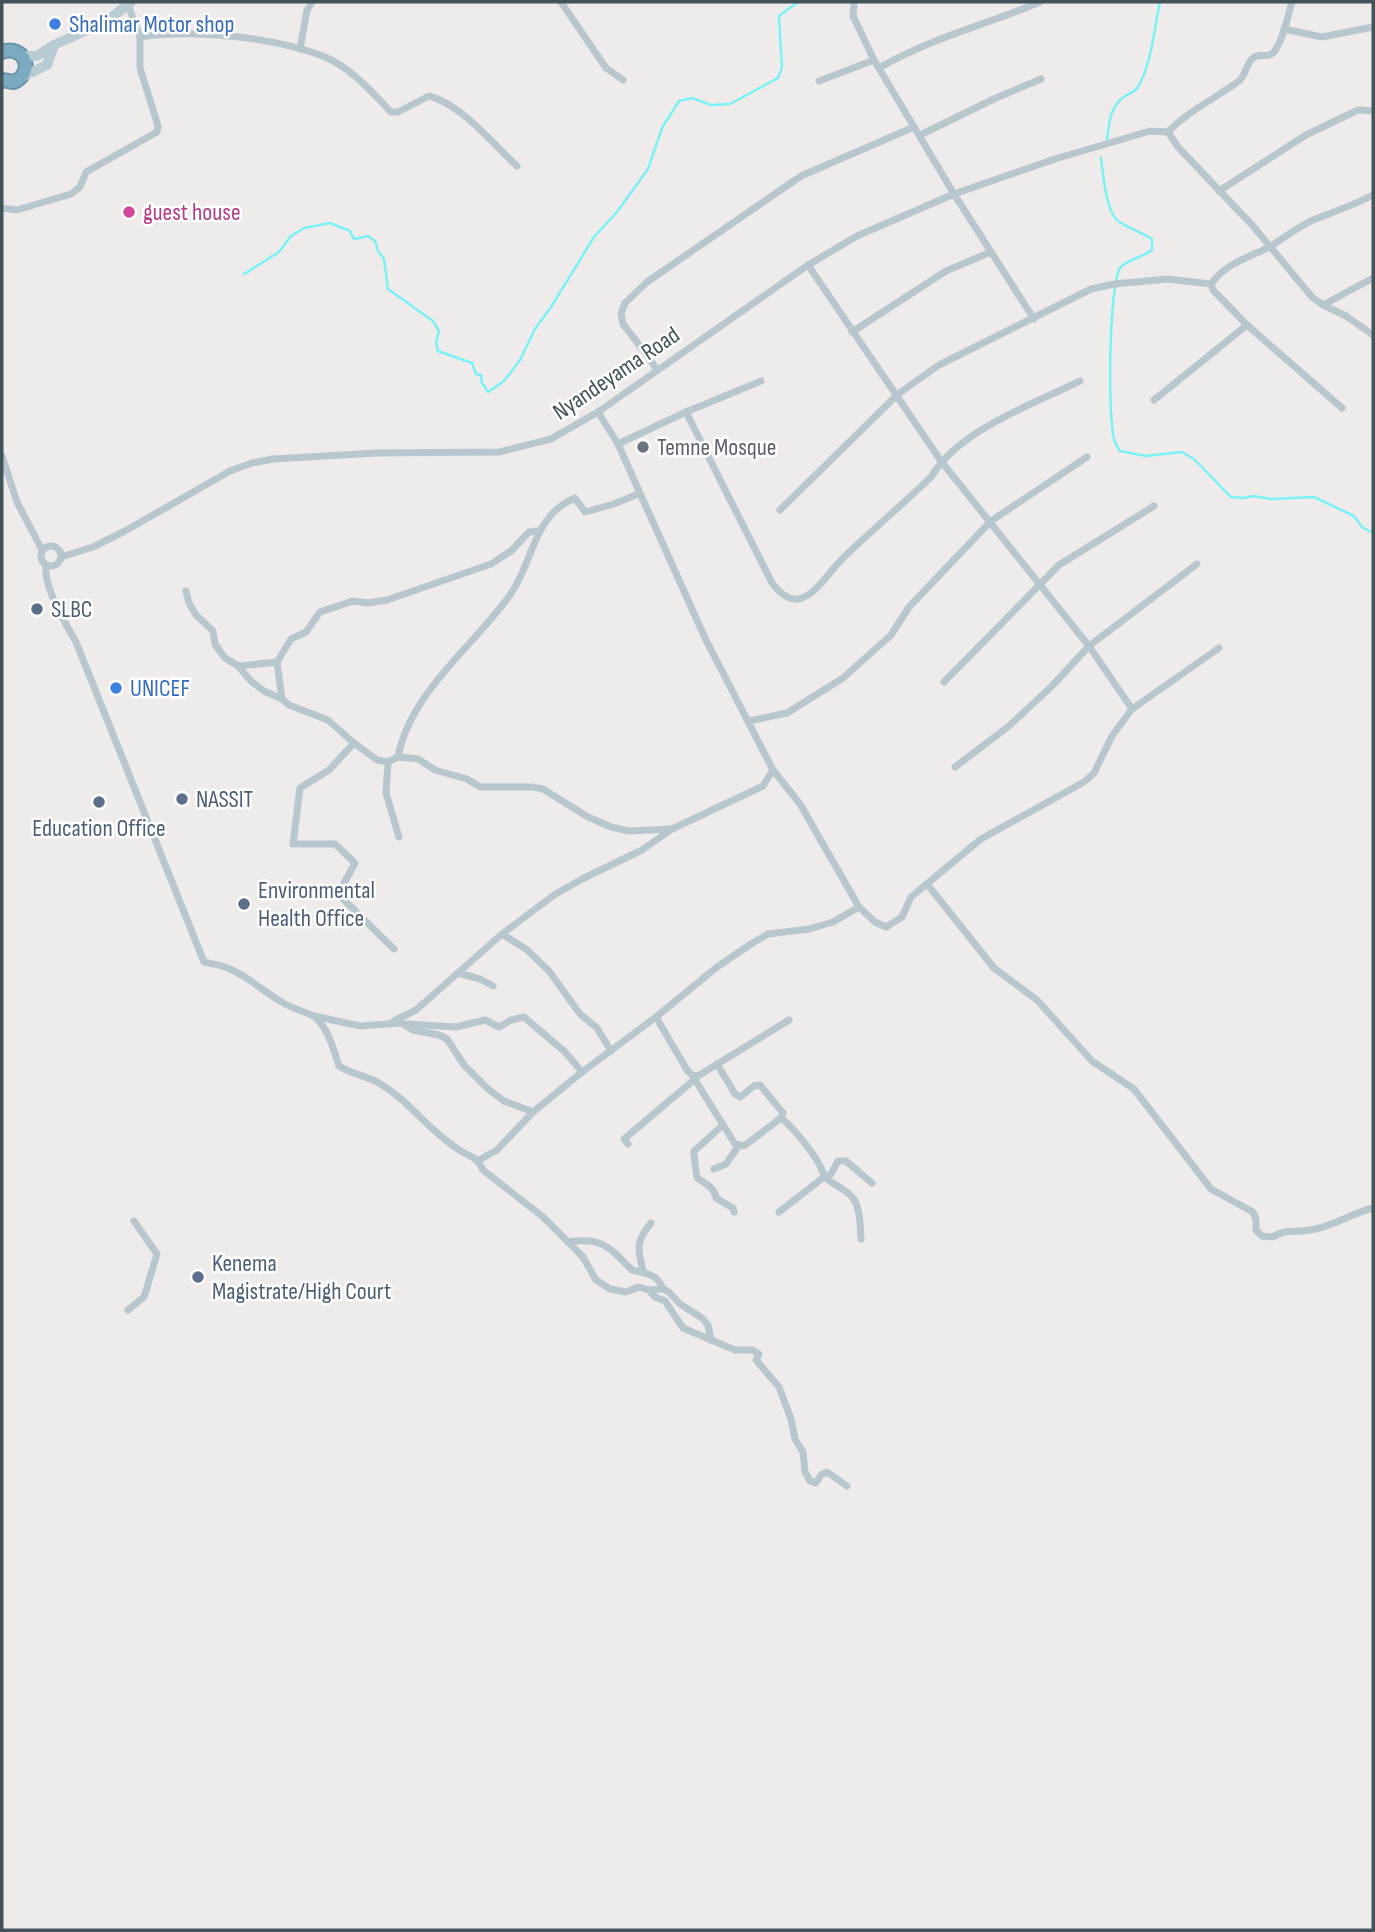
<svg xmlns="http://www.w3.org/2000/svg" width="1375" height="1932" font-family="'Sofia Sans Condensed',sans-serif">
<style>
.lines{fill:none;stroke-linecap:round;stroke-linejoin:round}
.stream{stroke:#7af2f5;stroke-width:2.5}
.highway-casing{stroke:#6895ac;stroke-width:16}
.street{stroke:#b7c7cd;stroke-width:7}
.secondary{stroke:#b9ccd4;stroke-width:10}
.highway{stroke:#7caac1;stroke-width:12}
.shop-dot{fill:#3f7fe0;stroke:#fff;stroke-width:2.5}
.hotel-dot{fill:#d1479c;stroke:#fff;stroke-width:2.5}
.worship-dot{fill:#6b7280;stroke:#fff;stroke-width:2.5}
.service-dot{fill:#5c6f8a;stroke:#fff;stroke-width:2.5}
.labels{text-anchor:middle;stroke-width:5;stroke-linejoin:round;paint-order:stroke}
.shop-label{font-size:24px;fill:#366cbe;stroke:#fff;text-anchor:start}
.hotel-label{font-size:24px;fill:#b23c85;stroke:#fff;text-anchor:start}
.street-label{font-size:24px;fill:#42535a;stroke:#fff}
.worship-label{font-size:24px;fill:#5b616d;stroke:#fff;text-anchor:start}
.service-label{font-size:24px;fill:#4e5e75;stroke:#fff;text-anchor:start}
</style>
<rect width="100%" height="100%" fill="#efebeb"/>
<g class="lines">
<g class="stream">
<path d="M1107,140c2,-17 3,-34 18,-44 5,-3 10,-4 13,-9 14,-25 16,-58 22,-85"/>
<path d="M1101,158c2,15 5,54 17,63 8,6 23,11 34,18v11c-10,8 -27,10 -32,18 -11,18 -13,153 -5,174 1,3 3,6 5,9l26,5 36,-4 12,7 37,38 12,1 11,-2 17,3 43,-2 40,19 8,11 11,6"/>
<polyline points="244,274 279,252 291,236 304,228 330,223 350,231 354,239 368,236 375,241 378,251 384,259 388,289 433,321 439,331 436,342 438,351 472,363 476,374 481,375 482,383 488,392 504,381 520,360 535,329 551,307 594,237 617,212 648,169 662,128 679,101 692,98 711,105 730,104 778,78 782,68 779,16 798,2"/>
</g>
<defs>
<path id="highway" d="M2,52c22,-8 34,20 12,30l-12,-2"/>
</defs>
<use href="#highway" class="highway-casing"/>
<g class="street">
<polyline points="561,2 606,68 623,80"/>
<polyline points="854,2 853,16 874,60 954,194 1034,319"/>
<path d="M128,5l12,32c55,-8 134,0 185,20 26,11 47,35 66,55h7l31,-16c32,8 64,48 88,70"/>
<polyline points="1284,29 1322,37 1373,27"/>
<polyline points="300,49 307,10 312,2"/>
<path d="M879,68c51,-30 107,-43 161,-66"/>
<polyline points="819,81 874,60"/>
<polyline points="1168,132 1178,147 1253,226 1312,297 1323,305 1373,278"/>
<path d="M1168,132c20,-21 48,-34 71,-51 7,-6 7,-17 14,-23 6,-6 14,1 20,-5 10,-11 15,-38 19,-51"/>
<polyline points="920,135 996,98 1041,79"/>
<polyline points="1219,191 1306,135 1358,110 1373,111"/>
<polyline points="2,208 17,210 71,194 80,187 86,172 157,132 158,126 140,68 140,37"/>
<polyline points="808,265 941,461 1089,646 1132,709"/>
<path d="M1211,284c14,-21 40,-27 60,-38 14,-9 27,-19 42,-26 20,-8 41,-15 60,-25"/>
<polyline points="1211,284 1213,290 1247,325 1342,408"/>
<polyline points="1323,305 1346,316 1373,335"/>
<polyline points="852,332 946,271 991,252"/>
<polyline points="657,370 647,355 623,324 621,314 625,303 647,282 801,176 914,127"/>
<polyline points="1154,400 1247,325"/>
<polyline points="598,412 618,444 705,638 773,770 800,804 859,907 875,922 886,927 902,917 911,897 981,839 1084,782 1094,773 1112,736 1132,709 1219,648"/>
<path d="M686,412l86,171c6,8 15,18 27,16 17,-4 31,-28 43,-40 29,-28 60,-54 89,-82 28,-47 100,-72 149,-96"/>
<polyline points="618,444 686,412 761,381"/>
<polyline points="2,456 17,502 42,550"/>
<polyline points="780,510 896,396 912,384 939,365 1091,289 1114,284 1168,279 1211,284"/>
<circle cx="51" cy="556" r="10"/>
<polyline points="61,557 93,547 125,531 230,471 252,463 273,459 377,453 499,452 551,439 598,412 808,265 857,236 954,194 1055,159 1150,131 1168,132"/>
<path d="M46,565c-3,21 19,58 30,77l128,320c9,2 18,3 26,7 21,9 36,25 55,35 9,5 22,8 30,13 13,11 19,33 24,49 12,8 28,10 40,17 29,17 48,45 76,64 13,10 22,8 28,23l60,47 40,40 13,23 14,9 16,3 13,-5 10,3 6,7 10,4 18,27 52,22h17l7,4 -3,6 23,27 12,32 4,20 8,13 2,20 5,9 6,2 5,-8 6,-3 20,14"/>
<polyline points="186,591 189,603 196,615 213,631 215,644 224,657 238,666 251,681 264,691 282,699 289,705 328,720 354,743"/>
<polyline points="277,662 291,639 306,632 320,612 353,601 368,603 387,600 491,564 511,551 529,532 538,531"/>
<polyline points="238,666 277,662 282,699"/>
<polyline points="944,682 1059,565 1154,506"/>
<polyline points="749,721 787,713 843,678 891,635 909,607 991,521 1087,457"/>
<polyline points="398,757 418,759 435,770 467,779 480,787 532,787 543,789 588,817 611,827 629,831 672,829"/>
<polyline points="388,762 377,760 354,743 329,770 300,788 293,844 335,844 355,863 342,887 342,898 394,949"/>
<polyline points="955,767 1009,726 1052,686 1089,646 1197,564"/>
<path d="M399,837l-13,-44 2,-31 10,-5c13,-67 77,-111 114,-165 22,-33 21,-76 63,-94l10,14 29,-8 24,-10"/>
<path d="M927,884l67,84 43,32 55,61 42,28 77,100 42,23 3,7v11l6,6 11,1c13,-9 22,-4 37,-7 22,-3 42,-17 63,-22"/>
<polyline points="458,973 480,979 493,986"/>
<polyline points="314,1016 360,1026 401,1023 413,1030 439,1035 447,1039 464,1065 488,1089 504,1101 533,1112"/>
<polyline points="656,1017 687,1070 692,1075 698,1076 789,1020"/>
<polyline points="394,1021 416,1010 502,934"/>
<polyline points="407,1024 456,1027 485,1020 499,1027 511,1020 524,1017 565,1052 582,1072"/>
<polyline points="611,1051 597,1028 580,1014 549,971 526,949 502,934 554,895 582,879 642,850 672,829 763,786 773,770"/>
<polyline points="692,1075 735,1144 744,1146 781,1118 783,1113 760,1085 754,1086 740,1097 735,1094 717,1064"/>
<path d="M723,1125l-29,26c0,9 2,18 3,27 8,5 18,10 19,20l17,10 1,4"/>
<polyline points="628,1144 624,1139 694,1080"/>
<polyline points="479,1160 497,1150 533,1112 582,1072 656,1017 717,967 751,944 768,934 809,929 833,922 859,907"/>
<polyline points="714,1169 726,1164 739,1145"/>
<path d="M779,1212l45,-35c-2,-15 -30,-49 -43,-59"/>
<path d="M861,1239c-1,-13 0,-36 -12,-45 -7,-6 -17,-11 -25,-17l7,-3 7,-13h8l26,22"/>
<path d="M568,1242c35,-5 41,5 64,28 14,4 25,3 31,19"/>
<path d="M643,1271c-5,-22 -8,-29 8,-48"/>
<polyline points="649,1290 663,1289 669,1292 680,1304 702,1318 708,1325 711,1340"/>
<polyline points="128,1310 144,1297 157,1254 134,1221"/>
</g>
<g class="secondary">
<polyline points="23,56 37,56 54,45 107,21 131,2"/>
<polyline points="24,76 47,65 54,45"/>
</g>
<use href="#highway" class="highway"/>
</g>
<g class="shop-dot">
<circle cx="55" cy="24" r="7"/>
<circle cx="116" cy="688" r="7"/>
</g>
<circle class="hotel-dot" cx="129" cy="212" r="7"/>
<circle class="worship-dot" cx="643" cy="447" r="7"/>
<g class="service-dot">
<circle cx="37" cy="609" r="7"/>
<circle cx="182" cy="799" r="7"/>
<circle cx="99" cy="802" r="7"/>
<circle cx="244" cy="904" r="7"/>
<circle cx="198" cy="1277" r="7"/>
</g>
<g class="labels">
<g class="shop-label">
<text x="69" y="32">Shalimar Motor shop</text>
<text x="130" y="696">UNICEF</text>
</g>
<g class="hotel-label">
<text x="143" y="220">guest house</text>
</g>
<g class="street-label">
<text transform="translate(616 373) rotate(-34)" y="8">Nyandeyama Road</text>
</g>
<g class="worship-label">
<text x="657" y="455">Temne Mosque</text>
</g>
<g class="service-label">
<text x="51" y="617">SLBC</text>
<text x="196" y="807">NASSIT</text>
<text x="99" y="836" text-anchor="middle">Education Office</text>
<text x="258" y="898">Environmental<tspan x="258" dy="28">Health Office</tspan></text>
<text x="212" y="1271">Kenema<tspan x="212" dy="28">Magistrate/High Court</tspan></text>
</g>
</g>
<rect width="1375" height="1932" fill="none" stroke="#42535a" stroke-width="7"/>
</svg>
